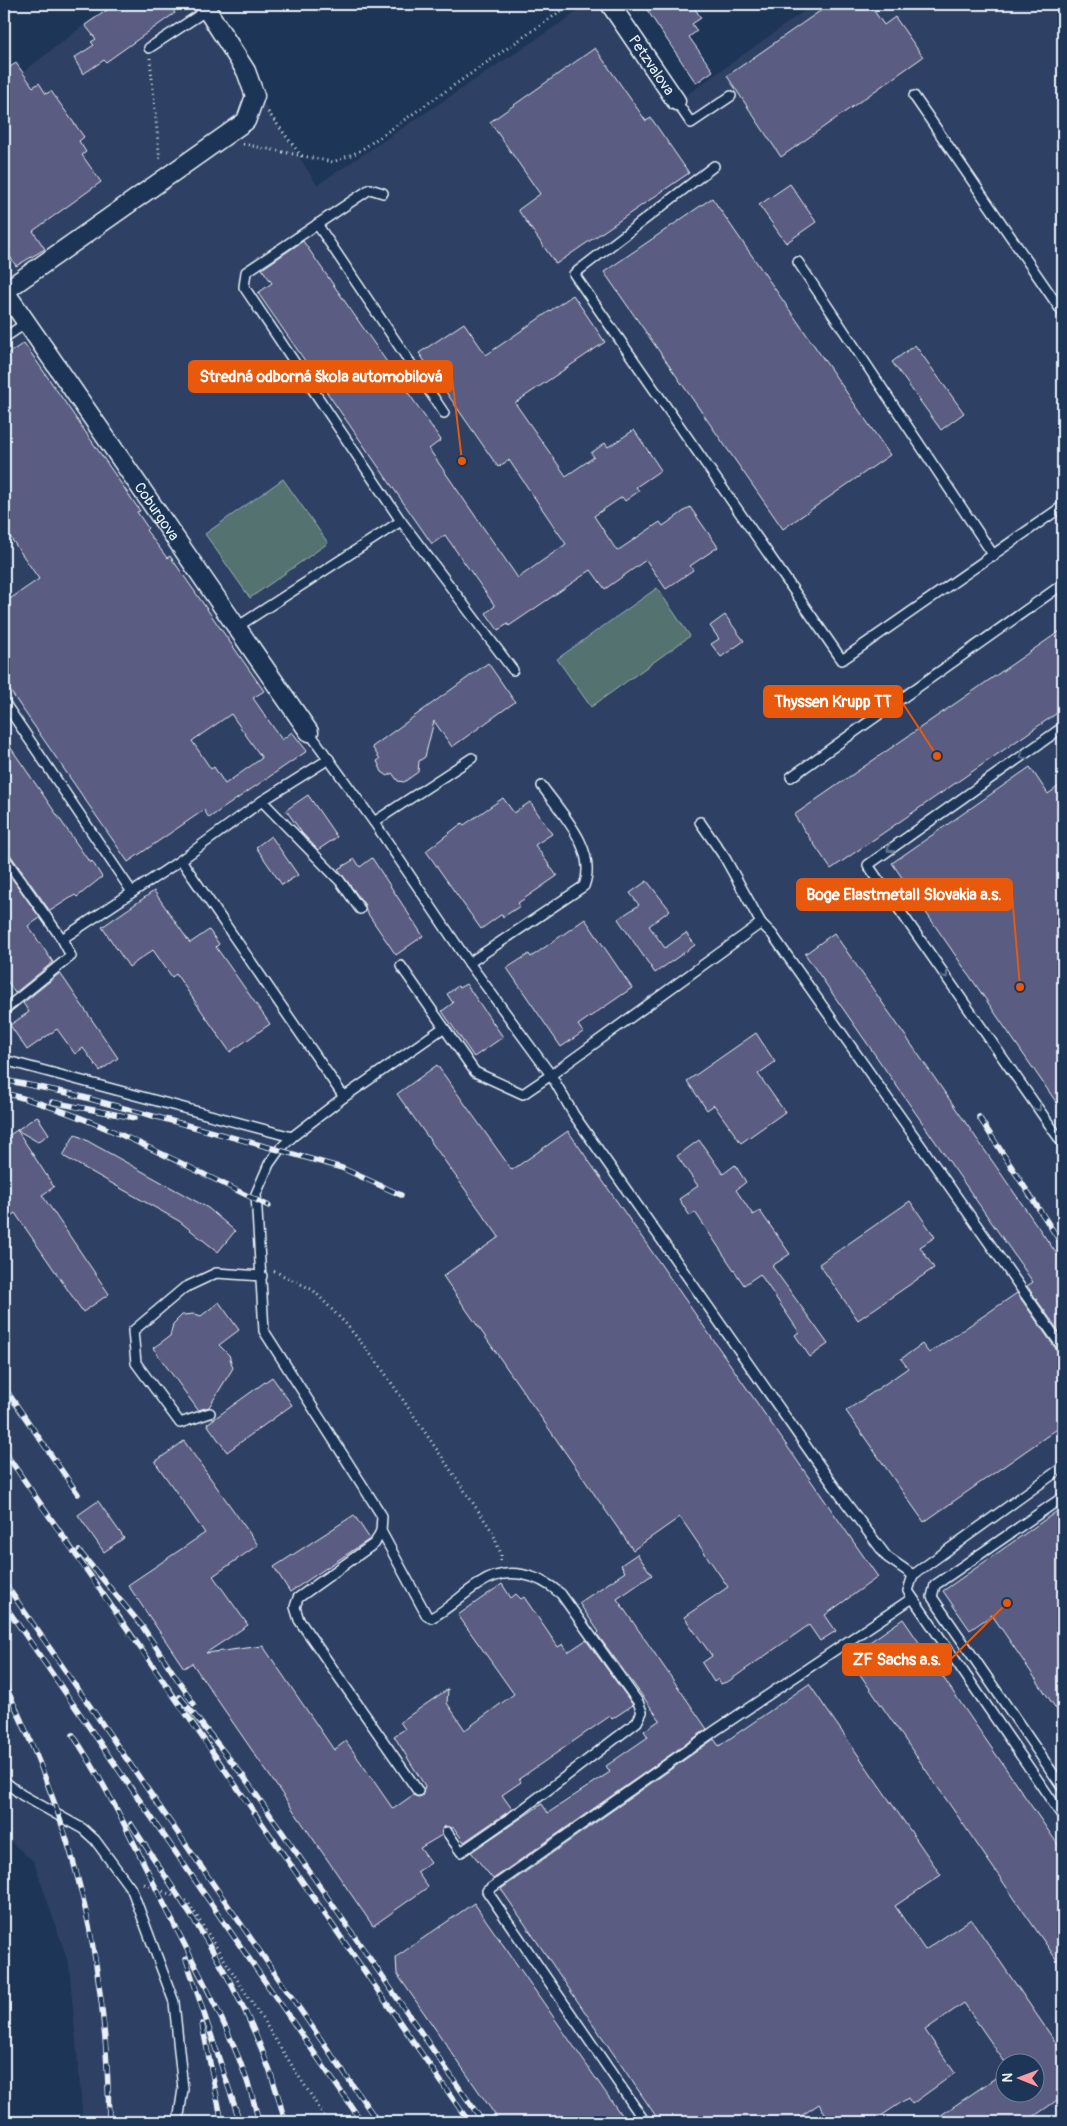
<svg xmlns="http://www.w3.org/2000/svg" width="1067" height="2126" font-family="Pangolin,sans-serif">
<style>
.built{fill:#2f4164;fill-rule:evenodd}
.green{fill:#537270;stroke:#9eb2b4}
.building{fill:#5a5d81;stroke:#e8f1f8;fill-rule:evenodd}
.lines{fill:none;stroke-linecap:round;stroke-linejoin:round}
.lane-casing{stroke:#e8f1f8;stroke-width:12}
.street-casing{stroke:#e8f1f8;stroke-width:21}
.path{stroke:#e8f1f8;stroke-width:3;stroke-dasharray:1 4;stroke-linecap:butt}
.lane{stroke:#1d3557;stroke-width:9}
.street{stroke:#1d3557;stroke-width:18}
.rail-casing{stroke:#e8f1f8;stroke-width:5.5}
.rail{stroke:#1d3557;stroke-width:4;stroke-dasharray:11;stroke-linecap:butt}
.oneway{stroke:#64778f}
.labels{text-anchor:middle;stroke-width:4;stroke-linejoin:round;paint-order:stroke}
.street-label{font-size:15px;fill:#e8f1f8;stroke:#1d3557}
.leader{fill:none;stroke:#e8590c;stroke-width:2}
.callout-dot{fill:#e8590c;stroke:#1d3557;stroke-width:2}
.callout{fill:#e8590c;stroke:#e8590c;stroke-width:2}
.callout-label{font-size:16px;text-anchor:middle;font-weight:bold;fill:#fff}
</style>
<rect width="100%" height="100%" fill="#1d3557"/>
<filter id="ink" filterUnits="userSpaceOnUse"><feTurbulence type="fractalNoise" baseFrequency=".02" numOctaves="2"/><feDisplacementMap in="SourceGraphic" scale="10" xChannelSelector="R" yChannelSelector="G"/><feConvolveMatrix kernelMatrix="1 2 1 2 8 2 1 2 1" color-interpolation-filters="sRGB"/></filter>
<g filter="url(#ink)">
<path class="built" d="M111,4h90l116,181 272,-181h7l88,93 130,-93h249v2118h-983l2,-13 -13,-144 -35,-103 -30,-26v-1749zM1004,2064h30v30h-30z"/>
<g class="green">
<polygon points="283,479 328,543 250,598 205,534"/>
<polygon points="657,588 690,636 591,707 557,659"/>
</g>
<g class="building">
<polygon points="116,4 169,4 175,13 106,62 104,60 83,74 74,58 94,45 91,42 96,39 85,25"/>
<polygon points="643,4 692,4 701,18 692,24 697,31 689,37 713,71 696,83"/>
<polygon points="830,4 869,4 884,25 895,17 923,57 781,157 727,76"/>
<polygon points="595,48 646,121 651,118 689,173 556,264 518,210 540,194 490,122"/>
<polygon points="16,63 33,87 39,83 46,94 51,91 84,137 79,141 86,152 82,155 101,182 33,231 45,249 16,266 4,247 4,71"/>
<polygon points="790,184 816,222 786,243 759,205"/>
<polygon points="712,198 890,455 783,529 604,272"/>
<polygon points="303,241 441,440 429,449 518,578 566,544 509,460 498,467 419,353 464,323 486,355 573,295 605,342 515,403 566,476 594,457 591,453 605,443 608,447 634,430 661,470 636,487 639,491 625,501 622,497 594,516 617,551 660,522 663,526 690,507 718,547 690,566 693,570 666,589 646,560 605,589 591,570 509,626 508,624 498,630 486,613 495,606 445,535 432,544 258,293 272,283 262,269"/>
<path d="M24,343l116,168 -3,1 11,16 -2,2 21,28 3,-2 94,135 -11,7 29,42 10,-8 15,19 -98,67 -5,-8 -76,52 -124,-180v-79l35,-24 -35,-51v-172zM231,714l31,44 -37,26 -11,-17 -3,2 -19,-28z"/>
<polygon points="915,345 964,413 941,430 892,362"/>
<polygon points="725,615 744,641 721,657 711,644 719,639 710,626"/>
<polygon points="1063,629 1063,709 831,869 794,815"/>
<polygon points="488,663 515,702 452,747 434,721 425,757 419,761 418,772 404,782 398,781 392,773 388,776 382,772 377,761 380,759 372,747"/>
<polygon points="4,738 90,863 92,861 102,877 77,897 75,895 50,911 9,853 4,851"/>
<polygon points="1030,767 1048,794 1063,783 1063,1112 892,863"/>
<polygon points="308,795 337,837 318,850 302,833 286,810"/>
<polygon points="503,798 514,813 530,802 552,834 535,845 557,876 518,903 520,906 503,917 502,914 481,929 426,851 462,823 464,825"/>
<polygon points="271,836 298,875 282,885 256,847"/>
<polygon points="372,858 423,936 396,955 366,911 365,905 338,869 355,859 360,867"/>
<polygon points="4,867 40,918 28,926 53,962 15,993 4,976"/>
<polygon points="647,881 670,910 649,926 665,948 686,933 695,945 655,973 618,919 639,905 630,893"/>
<polygon points="154,891 190,943 209,930 219,944 216,947 270,1024 230,1052 176,974 172,977 153,950 129,967 102,927"/>
<polygon points="585,919 632,988 578,1025 583,1032 561,1047 507,968 529,954 531,957"/>
<polygon points="834,933 1063,1263 1063,1337 1027,1286 1033,1282 805,954"/>
<polygon points="60,973 118,1058 100,1071 83,1048 75,1054 57,1029 27,1050 10,1025 29,1012 23,1003"/>
<polygon points="466,984 503,1037 474,1057 442,1011 453,1003 447,994 458,986 459,988"/>
<polygon points="756,1033 775,1062 758,1074 785,1112 741,1143 714,1105 707,1110 687,1081"/>
<polygon points="437,1065 512,1170 568,1131 878,1577 825,1615 836,1631 820,1641 809,1625 729,1681 721,1684 718,1679 714,1682 702,1663 712,1656 684,1617 728,1587 680,1517 633,1550 443,1276 499,1237 397,1094"/>
<polygon points="37,1116 49,1134 38,1142 17,1130"/>
<polygon points="17,1130 54,1187 42,1195 109,1294 83,1312 15,1213 4,1221 4,1139"/>
<polygon points="75,1134 208,1208 235,1231 218,1252 179,1221 63,1156"/>
<polygon points="699,1140 723,1174 735,1165 746,1182 736,1190 753,1215 760,1211 790,1254 772,1266 828,1344 810,1357 795,1335 799,1332 760,1274 744,1285 695,1212 690,1216 679,1199 698,1186 677,1156"/>
<polygon points="910,1201 935,1237 920,1247 934,1268 858,1320 819,1264"/>
<polygon points="1017,1293 1058,1352 1063,1354 1063,1425 924,1522 846,1411 908,1368 901,1359 922,1344 929,1353"/>
<polygon points="219,1302 239,1330 219,1345 229,1355 233,1368 209,1407 198,1410 153,1348 170,1336 173,1324 182,1315 195,1314 201,1316"/>
<polygon points="272,1377 292,1405 227,1452 207,1424"/>
<polygon points="184,1441 258,1545 213,1576 248,1625 206,1653 263,1646 334,1750 346,1741 393,1809 413,1795 418,1797 422,1796 425,1786 394,1736 405,1729 400,1722 448,1689 447,1703 465,1730 514,1694 458,1615 502,1584 511,1598 516,1594 521,1599 524,1597 558,1647 563,1644 568,1652 586,1640 633,1705 612,1719 610,1716 519,1779 521,1782 502,1795 512,1809 464,1842 454,1828 443,1827 442,1835 420,1848 431,1863 417,1872 428,1887 373,1926 192,1663 184,1668 128,1585 205,1533 155,1462"/>
<polygon points="98,1501 124,1538 104,1552 78,1515"/>
<polygon points="1063,1507 1063,1719 992,1615 970,1630 943,1591"/>
<polygon points="354,1515 370,1539 290,1592 274,1567"/>
<polygon points="637,1554 652,1575 617,1599 707,1729 493,1879 471,1852 542,1804 548,1813 610,1772 606,1766 648,1737 644,1731 660,1720 597,1634 599,1632 579,1603 625,1572 621,1565"/>
<polygon points="903,1619 1063,1852 1063,1969 848,1657"/>
<polygon points="809,1684 941,1875 895,1906 925,1950 971,1919 1063,2053 1063,2096 1026,2122 931,2122 1004,2072 1004,2094 1034,2094 1034,2064 1006,2064 964,2003 925,2030 955,2073 912,2104 908,2098 872,2122 831,2122 819,2104 792,2122 660,2122 501,1889 714,1739 719,1746"/>
<polygon points="474,1903 550,2012 626,2122 500,2122 397,1974 396,1957"/>
</g>
<g class="lines">
<defs>
<g id="lane">
<polyline points="149,48 207,10"/>
<polyline points="914,96 1063,313"/>
<polyline points="676,101 691,123 731,96"/>
<polyline points="714,166 574,274 842,660 1063,506"/>
<polyline points="383,193 370,189 246,272 244,287 401,521"/>
<polyline points="317,224 444,413"/>
<polyline points="798,262 994,556"/>
<polyline points="4,338 26,323"/>
<polyline points="237,627 401,521 513,670"/>
<polyline points="4,702 132,892"/>
<polyline points="1063,727 868,865 1063,1144"/>
<polyline points="309,732 374,822 469,963 551,1075 761,923 772,934 1063,1348"/>
<polyline points="791,777 1063,584"/>
<polyline points="262,801 340,881 360,909"/>
<polyline points="374,822 472,758"/>
<polyline points="700,822 725,858 761,923"/>
<polyline points="4,857 62,939 181,860 262,801 329,759"/>
<polyline points="181,860 344,1097"/>
<path d="M469,963l115,-77c14,-36 -22,-72 -42,-100"/>
<polyline points="401,966 475,1072 523,1094 551,1075 574,1115 841,1496 887,1557 913,1575"/>
<polyline points="4,1010 71,956 62,939"/>
<polyline points="4,1060 292,1137 279,1150 269,1164 256,1194 264,1331 382,1516 381,1531 375,1543 298,1598 295,1607 299,1620 418,1791"/>
<polyline points="292,1137 344,1097 443,1028"/>
<polyline points="210,1413 180,1423 136,1363 133,1331 184,1288 216,1273 262,1276"/>
<polyline points="1063,1467 913,1575 908,1591 1063,1817"/>
<polyline points="1063,1497 941,1581 935,1585 932,1597 1063,1788"/>
<path d="M381,1531l46,85 4,2c18,-9 31,-24 48,-34 28,-19 59,-10 82,10l77,108 4,10 -5,10 -114,87 -62,43 -14,-20"/>
<polyline points="4,1781 22,1795 83,1829 95,1840 132,1890 174,2002 183,2089 178,2122"/>
<polyline points="645,2122 487,1891 716,1730 911,1599"/>
</g>
<g id="street">
<path id="s1" d="M610,4l66,97"/>
<path id="s2" d="M4,290l305,442"/>
<polyline points="5,291 246,121 255,96 246,71 207,10"/>
</g>
</defs>
<use href="#lane" class="lane-casing"/>
<use href="#street" class="street-casing"/>
<g class="path">
<polyline points="150,58 160,162"/>
<polyline points="268,112 302,157"/>
<polyline points="243,144 333,162 358,152 571,4"/>
<polyline points="274,1271 313,1290 346,1324 380,1366 492,1531 501,1554 501,1563"/>
<polyline points="144,1884 187,1901 328,2122"/>
</g>
<use href="#lane" class="lane"/>
<use href="#street" class="street"/>
<defs>
<g id="rail">
<polyline points="4,1080 68,1093 279,1150 342,1168 401,1195"/>
<path d="M4,1093c92,23 179,72 265,113"/>
<polyline points="52,1102 135,1118"/>
<polyline points="979,1117 1063,1246"/>
<polyline points="4,1387 78,1494"/>
<path d="M4,1451c154,224 310,447 465,671"/>
<polyline points="79,1551 142,1626 194,1704"/>
<polyline points="4,1582 378,2122"/>
<polyline points="4,1604 362,2122"/>
<path d="M4,1683c71,147 103,275 105,439"/>
<polyline points="180,1697 244,1777 483,2122"/>
<path d="M73,1735c36,54 63,113 92,171 35,71 76,139 94,216"/>
<path d="M131,1824c64,98 126,182 154,298"/>
<polyline points="186,1959 240,2122"/>
<polyline points="202,2024 222,2122"/>
</g>
</defs>
<use href="#rail" class="rail-casing"/>
<use href="#rail" class="rail"/>
</g>
<defs><path id="oneway-chevron" d="M-2-3.5L2.5 0L-2 3.5" fill="none" stroke-width="1.6" stroke-linecap="round" stroke-linejoin="round" transform="scale(1.25)"/></defs>
<g class="oneway">
<use href="#oneway-chevron" transform="translate(1023 756) rotate(145)"/>
<use href="#oneway-chevron" transform="translate(890 849) rotate(145)"/>
<use href="#oneway-chevron" transform="translate(945 975) rotate(55)"/>
<use href="#oneway-chevron" transform="translate(1038 1108) rotate(55)"/>
</g>
</g>
<g class="labels">
<g class="street-label">
<text dy="5" stroke="none"><textPath href="#s1" startOffset="74">Petzvalova</textPath></text>
<text dy="5" stroke="none"><textPath href="#s2" startOffset="269">Coburgova</textPath></text>
</g>
</g>
<path class="leader" d="M462 461L452 377M937 756L902 702M1020 987L1012 894M1007 1603L951 1659"/>
<g class="callout-dot">
<circle cx="462" cy="461" r="5"/>
<circle cx="937" cy="756" r="5"/>
<circle cx="1020" cy="987" r="5"/>
<circle cx="1007" cy="1603" r="5"/>
</g>
<g class="callout">
<rect x="189" y="361" width="263" height="31" rx="5"/>
<rect x="764" y="686" width="138" height="31" rx="5"/>
<rect x="797" y="879" width="215" height="31" rx="5"/>
<rect x="843" y="1644" width="108" height="31" rx="5"/>
</g>
<g class="callout-label">
<text x="321" y="382">Stredná odborná škola automobilová</text>
<text x="833" y="707">Thyssen Krupp TT</text>
<text x="904" y="900">Boge Elastmetall Slovakia a.s.</text>
<text x="897" y="1665">ZF Sachs a.s.</text>
</g>
<rect width="1067" height="2126" fill="none" stroke="#1d3557" stroke-width="20"/>
<rect x="10" y="10" width="1047" height="2106" fill="none" stroke="#e8f1f8" stroke-width="2" filter="url(#ink)"/>
<g transform="translate(1020 2078) rotate(271)"><circle r="24" fill="#1d3557" stroke="#6e8097"/>
<path d="M0-4L9 19L0 12L-9 19Z" fill="#ff9aa2"/>
<text y="-8" font-size="14" font-weight="bold" text-anchor="middle" fill="#e8f1f8">N</text>
</g>
</svg>
